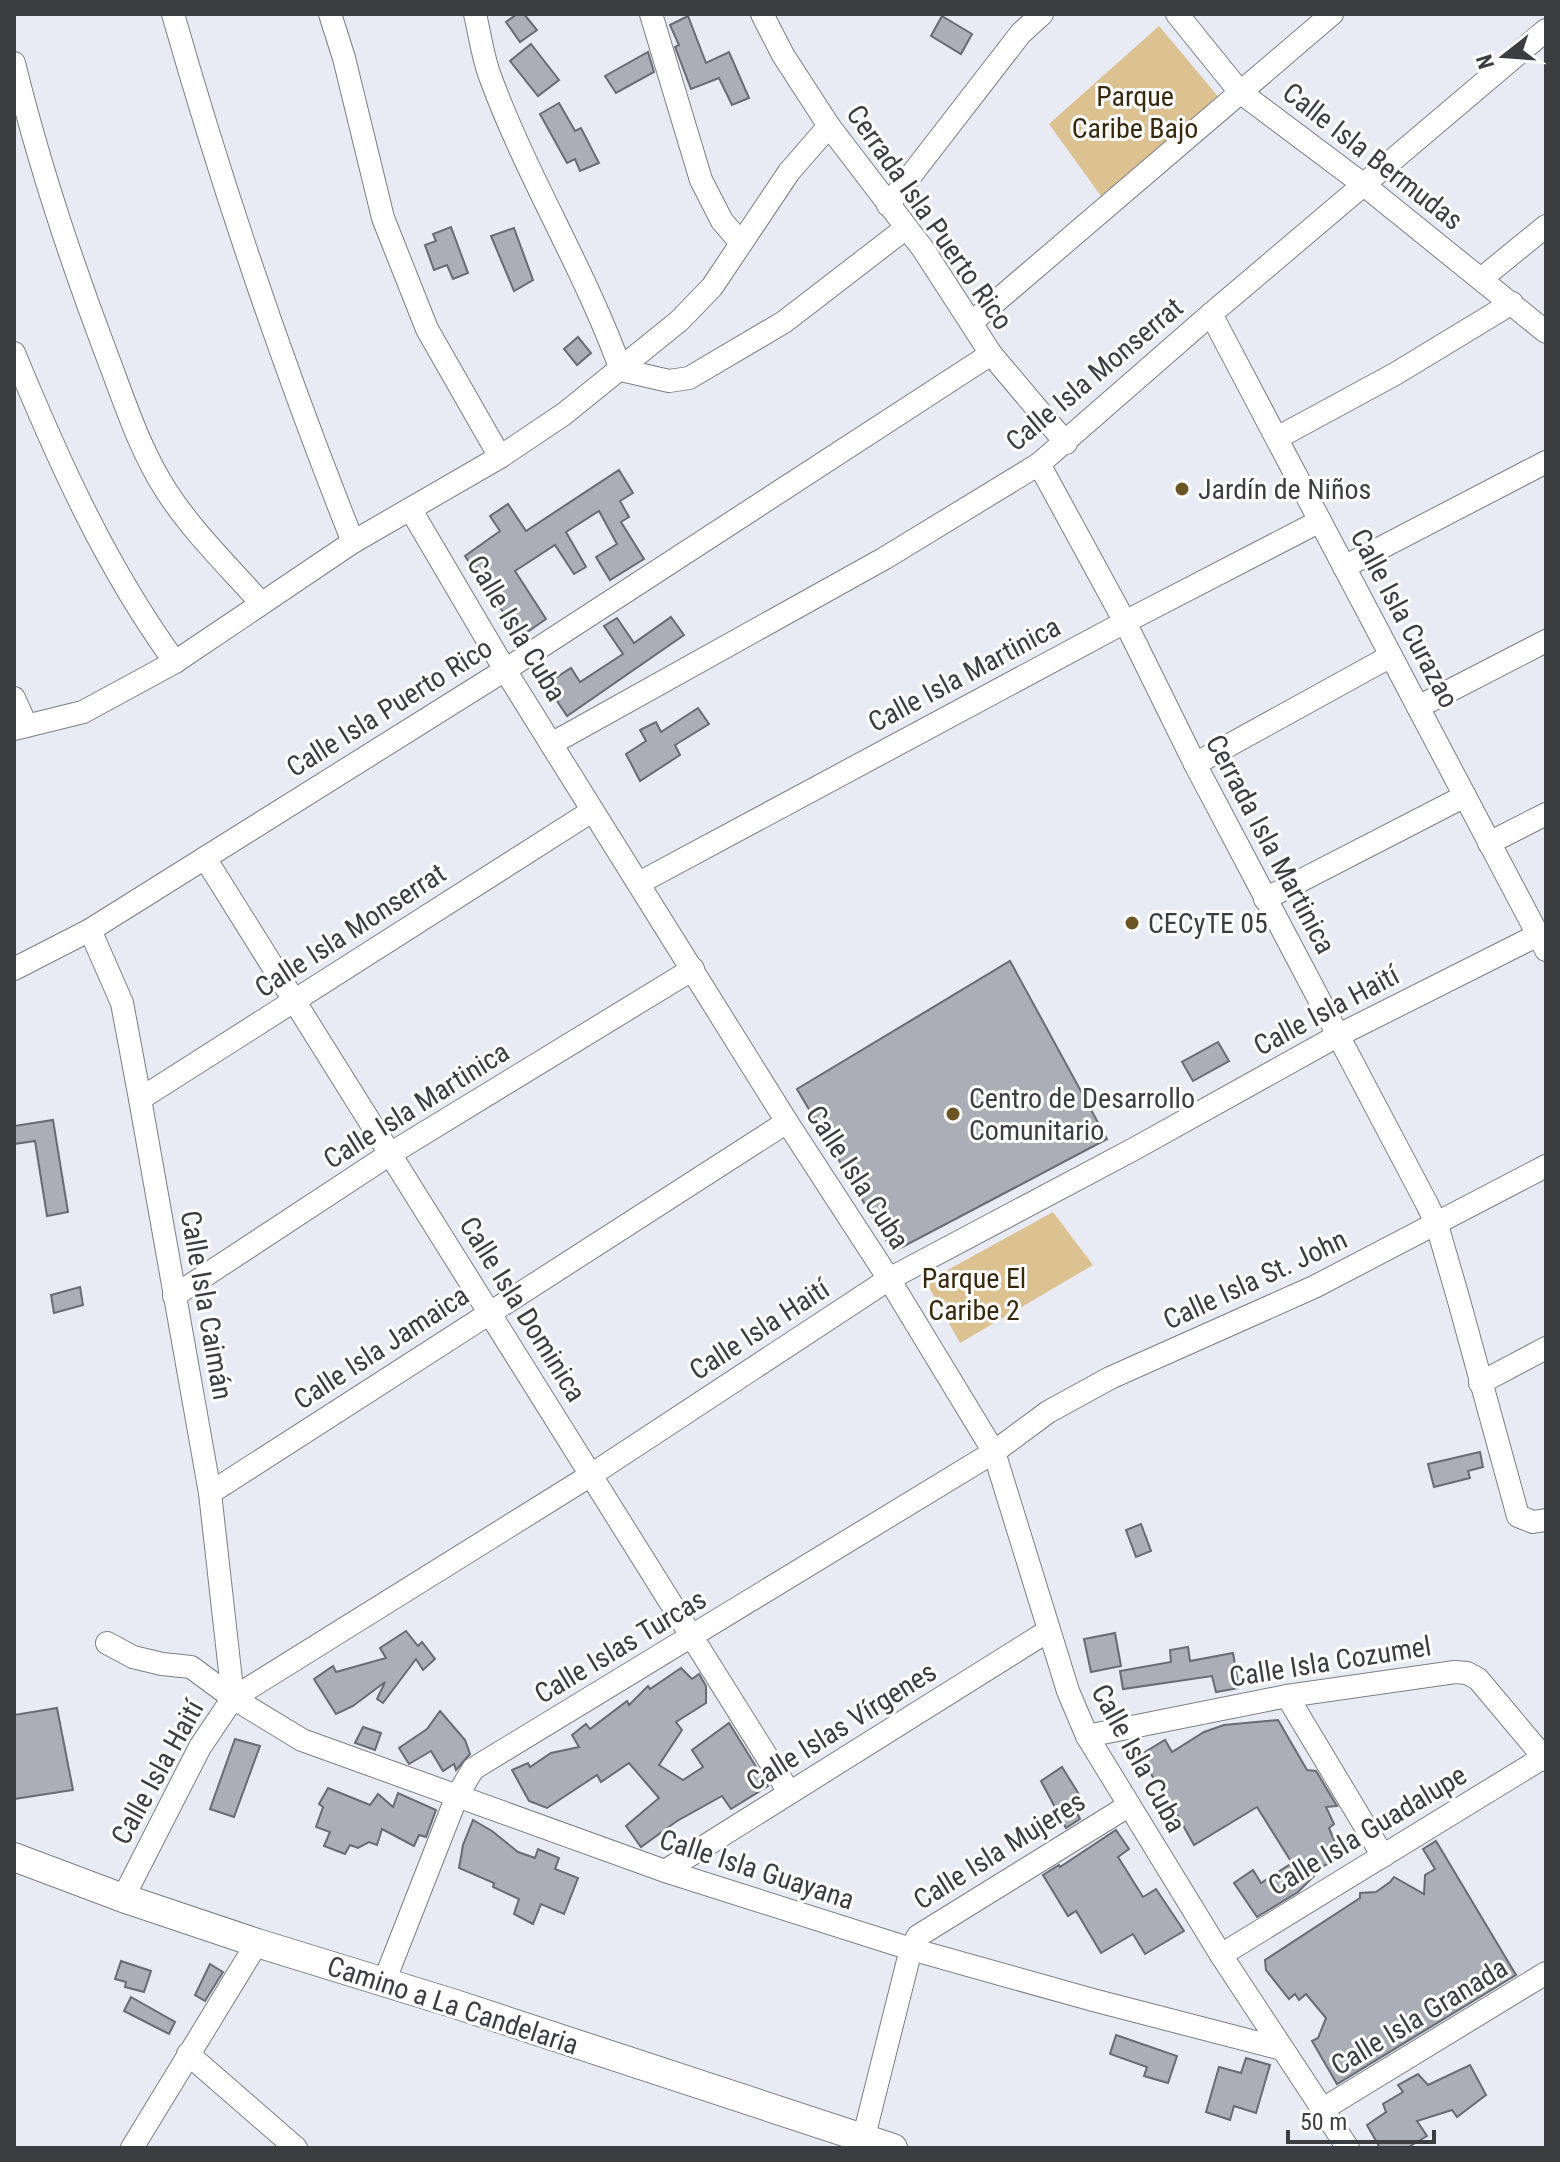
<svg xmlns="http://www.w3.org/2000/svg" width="1560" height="2162" font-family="'Roboto Condensed',sans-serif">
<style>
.green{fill:#dcc191}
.building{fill:#abaeb6;stroke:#696b73;stroke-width:2}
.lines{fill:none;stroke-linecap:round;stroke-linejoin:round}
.minor-casing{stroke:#7c7e86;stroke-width:24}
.tertiary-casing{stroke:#7c7e86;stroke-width:30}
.minor{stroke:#fff;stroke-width:22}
.tertiary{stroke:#fff;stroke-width:28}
.poi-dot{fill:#6d5425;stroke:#fff;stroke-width:3}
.labels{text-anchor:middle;stroke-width:6;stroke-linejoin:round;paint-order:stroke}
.park-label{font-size:28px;fill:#38290b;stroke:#fff}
.street-label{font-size:28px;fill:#3c3d40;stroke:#fff}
.poi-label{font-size:28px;fill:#3c3d40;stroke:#fff;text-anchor:start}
</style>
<rect width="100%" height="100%" fill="#e8ebf3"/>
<g class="green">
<polygon points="1159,26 1221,100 1106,203 1049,124"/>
<polygon points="1053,1212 1093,1265 960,1343 926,1282"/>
</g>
<g class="building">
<polygon points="517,14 524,14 537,30 520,42 506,22"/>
<polygon points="688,16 706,63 729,52 749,98 732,105 719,78 691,89 675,47 679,45 670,25"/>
<polygon points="942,16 972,34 961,54 931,36"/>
<polygon points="531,44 559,80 538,96 510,61"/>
<polygon points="648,52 654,72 616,93 605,76"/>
<polygon points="559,103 575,131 581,128 599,163 580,171 575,159 567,163 540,114"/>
<polygon points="451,227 468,273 453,279 447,265 434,270 425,245 436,241 433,234"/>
<polygon points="514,228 533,280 514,291 491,236"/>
<polygon points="578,337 591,353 577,365 564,349"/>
<polygon points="619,470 633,493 620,501 629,517 621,522 644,559 610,580 596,557 617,544 599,511 566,532 586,567 574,574 555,545 515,571 546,619 520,637 465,556 500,531 490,516 508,504 526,531"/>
<polygon points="671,617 684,635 567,716 546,684 571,668 580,682 623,654 604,626 617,618 634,643"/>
<polygon points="698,708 709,724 675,745 680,755 640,781 626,754 646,741 640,730 656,722 661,732"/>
<polygon points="1010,961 1107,1139 893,1252 797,1089"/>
<polygon points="1218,1042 1229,1061 1193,1081 1182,1062"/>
<polygon points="53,1120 68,1212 47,1216 35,1141 14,1144 14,1126"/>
<polygon points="80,1287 83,1305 54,1313 51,1295"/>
<polygon points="1480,1452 1483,1467 1468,1471 1470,1478 1434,1487 1428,1464"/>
<polygon points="1141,1524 1151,1551 1136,1557 1126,1530"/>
<polygon points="406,1631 418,1646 422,1642 435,1659 423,1670 416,1659 383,1703 377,1699 385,1682 353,1706 336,1714 314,1679 333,1666 336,1672 386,1658 380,1648"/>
<polygon points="1115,1633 1121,1666 1091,1672 1084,1639"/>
<polygon points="1188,1647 1190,1661 1233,1653 1239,1688 1216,1692 1212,1676 1123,1689 1120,1671 1171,1662 1170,1650"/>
<polygon points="681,1668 692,1679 699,1674 706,1686 706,1703 676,1722 682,1730 659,1765 683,1780 703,1767 692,1750 729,1723 768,1786 731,1809 722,1796 677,1821 641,1847 626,1826 659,1798 629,1763 601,1782 597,1775 547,1808 529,1801 512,1770 528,1763 530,1767 551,1753 579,1747 572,1735 586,1724 590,1729 627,1701 629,1705 648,1686 650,1689"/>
<polygon points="57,1708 73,1790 14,1799 14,1715"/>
<polygon points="440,1711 465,1740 470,1754 456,1770 454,1764 443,1771 431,1751 409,1764 399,1748 427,1729"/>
<polygon points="1278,1720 1307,1770 1316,1771 1337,1806 1326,1807 1334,1824 1329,1828 1336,1845 1336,1853 1331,1856 1330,1863 1312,1871 1314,1876 1298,1892 1257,1917 1234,1883 1253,1870 1261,1883 1292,1863 1257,1807 1194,1845 1159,1782 1157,1784 1140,1755 1165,1740 1172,1752 1204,1732 1224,1725"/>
<polygon points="363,1727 381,1733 375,1750 355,1743"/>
<polygon points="235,1739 260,1746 234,1817 210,1809"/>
<polygon points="1062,1767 1080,1796 1072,1802 1080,1819 1066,1828 1041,1781"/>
<polygon points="328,1788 370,1805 378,1794 393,1807 398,1793 436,1810 426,1837 419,1835 414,1846 382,1829 377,1845 369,1842 358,1848 350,1845 345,1854 324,1846 330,1832 316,1827 323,1807 319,1804"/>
<polygon points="473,1820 492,1831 518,1852 535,1858 538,1849 559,1858 555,1869 578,1878 564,1914 541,1904 533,1924 514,1914 519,1899 493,1887 494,1883 459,1868 463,1845"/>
<polygon points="1116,1830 1129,1849 1118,1857 1143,1897 1156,1889 1184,1931 1145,1954 1133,1934 1101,1953 1076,1911 1068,1916 1043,1875 1059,1865 1060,1867"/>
<polygon points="1436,1841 1516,1975 1337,2084 1312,2041 1318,2038 1326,2018 1306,1994 1299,2000 1295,1994 1289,1999 1266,1970 1265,1960 1360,1898 1360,1893 1376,1892 1390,1882 1394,1877 1424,1894 1425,1875 1435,1869 1423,1849"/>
<polygon points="121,1961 151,1971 144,1992 125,1987 126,1982 115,1979"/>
<polygon points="210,1964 223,1972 205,2001 195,1995"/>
<polygon points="131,1997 175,2022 169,2034 124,2011"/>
<polygon points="1116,2035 1177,2056 1168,2083 1144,2076 1147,2067 1110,2054"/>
<polygon points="1246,2058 1270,2065 1256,2113 1234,2106 1230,2120 1206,2112 1219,2067 1241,2073"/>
<polygon points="1470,2065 1486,2095 1457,2117 1452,2110 1417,2121 1427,2136 1407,2148 1380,2148 1367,2125 1386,2112 1383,2104 1403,2092 1398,2085 1418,2074 1428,2085"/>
</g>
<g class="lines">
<defs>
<g id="minor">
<path d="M173,14c51,179 111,355 180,528"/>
<polyline points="330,14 344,58 383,218 427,329 500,457"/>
<path d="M475,14c5,21 8,45 16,65 37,100 94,191 130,291"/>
<polyline points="651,14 701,180 722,221 741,243"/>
<polyline points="762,14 783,55 829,126 923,249 991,354 1066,443"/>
<polyline points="1177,14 1240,92 1364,185 1546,332"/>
<path d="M14,63c24,98 56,195 92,290 18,47 33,96 61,139 26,40 62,75 94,111"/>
<polyline points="888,205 1021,33 1042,14"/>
<polyline points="1481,279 1546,226"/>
<polyline points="1211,314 1546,950"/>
<polyline points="972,322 1332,14"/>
<path d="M14,353c45,109 92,214 161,309"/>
<polyline points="621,370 669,381 689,378 784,322 906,228"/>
<polyline points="1277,438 1395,374 1512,303"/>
<polyline points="1039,464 1125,622 1195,764 1427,1204 1437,1225 1459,1301 1518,1516 1533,1522 1546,1520"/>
<polyline points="411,510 505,670 787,1122 889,1279 994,1452 1068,1691 1087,1736 1221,1955 1348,2148"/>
<polyline points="1344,567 1546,462"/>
<polyline points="14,698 26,725"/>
<polyline points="1418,707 1546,641"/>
<polyline points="14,729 83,712 175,662 353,542 500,457 564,414 679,321 712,287 789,172 829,126"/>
<polyline points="551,744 885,558 1039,464 1211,314 1546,30"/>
<polyline points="1195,764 1391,656"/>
<polyline points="1489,843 1546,814"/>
<polyline points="205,858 789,1792"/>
<polyline points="639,883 1125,622 1320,521"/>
<polyline points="1265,899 1465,796"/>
<polyline points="90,930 122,1003 140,1099 210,1493 233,1698"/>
<polyline points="14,969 90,930 505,670 991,354"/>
<polyline points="140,1099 592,811"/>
<polyline points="174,1296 390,1154 693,969"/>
<polyline points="1480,1383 1546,1348"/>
<polyline points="210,1493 787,1122"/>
<polyline points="107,1643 133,1657 162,1664 191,1667 233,1698 302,1740 665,1871 911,1949 1093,2000 1282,2049"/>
<polyline points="1287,1696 1383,1856"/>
<polyline points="1087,1736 1287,1696 1455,1672 1467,1673 1478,1679 1546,1760"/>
<polyline points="665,1871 1048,1631"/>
<polyline points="123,1898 200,1747 233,1698 591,1475 889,1279 1134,1149 1339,1035 1538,935"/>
<polyline points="1221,1955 1544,1757"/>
<polyline points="384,1982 457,1796 473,1769 994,1452 1048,1412 1110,1378 1314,1287 1546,1166"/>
<polyline points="188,2054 296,2148"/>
<polyline points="1323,2109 1546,1973"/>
<polyline points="863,2140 911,1949 918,1936 1128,1806"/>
<polyline points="132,2148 257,1943"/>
</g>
<polyline id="tertiary" points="14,1857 123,1898 257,1943 452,2003 893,2148"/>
</defs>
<use href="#minor" class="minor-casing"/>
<use href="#tertiary" class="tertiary-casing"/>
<use href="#minor" class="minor"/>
<use href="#tertiary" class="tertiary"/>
</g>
<g class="poi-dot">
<circle cx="1182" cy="489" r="8"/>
<circle cx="1132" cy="923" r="8"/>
<circle cx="953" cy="1114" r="8"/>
</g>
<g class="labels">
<g class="park-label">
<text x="1135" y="106">Parque<tspan x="1135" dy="32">Caribe Bajo</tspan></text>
<text x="974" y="1288">Parque El<tspan x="974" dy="32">Caribe 2</tspan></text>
</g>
<g class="street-label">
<text transform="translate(1373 156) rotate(38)" y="10">Calle Isla Bermudas</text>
<text transform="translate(930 217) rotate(55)" y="10">Cerrada Isla Puerto Rico</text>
<text transform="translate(1094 374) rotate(-40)" y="10">Calle Isla Monserrat</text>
<text transform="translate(1405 618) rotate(62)" y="10">Calle Isla Curazao</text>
<text transform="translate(517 628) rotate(59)" y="10">Calle Isla Cuba</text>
<text transform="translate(964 674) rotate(-28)" y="10">Calle Isla Martinica</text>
<text transform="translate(389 707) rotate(-32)" y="10">Calle Isla Puerto Rico</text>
<text transform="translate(1271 844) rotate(62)" y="10">Cerrada Isla Martinica</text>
<text transform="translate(350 930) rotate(-33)" y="10">Calle Isla Monserrat</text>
<text transform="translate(1326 1010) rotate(-28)" y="10">Calle Isla Haití</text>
<text transform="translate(416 1105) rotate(-32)" y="10">Calle Isla Martinica</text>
<text transform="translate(858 1177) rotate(57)" y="10">Calle Isla Cuba</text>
<text transform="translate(1255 1279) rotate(-25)" y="10">Calle Isla St. John</text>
<text transform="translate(207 1305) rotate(80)" y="10">Calle Isla Caimán</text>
<text transform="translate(523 1309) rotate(58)" y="10">Calle Isla Dominica</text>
<text transform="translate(759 1329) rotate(-33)" y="10">Calle Isla Haití</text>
<text transform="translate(381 1347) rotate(-33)" y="10">Calle Isla Jamaica</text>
<text transform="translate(620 1646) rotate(-31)" y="10">Calle Islas Turcas</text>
<text transform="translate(1330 1661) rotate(-9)" y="10">Calle Isla Cozumel</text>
<text transform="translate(841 1726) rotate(-32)" y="10">Calle Islas Vírgenes</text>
<text transform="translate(1139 1758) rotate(61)" y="10">Calle Isla Cuba</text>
<text transform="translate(157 1772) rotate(-61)" y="10">Calle Isla Haití</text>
<text transform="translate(1367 1830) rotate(-31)" y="10">Calle Isla Guadalupe</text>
<text transform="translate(999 1850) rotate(-32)" y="10">Calle Isla Mujeres</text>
<text transform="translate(757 1869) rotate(18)" y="10">Calle Isla Guayana</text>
<text transform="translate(453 2005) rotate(18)" y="10">Camino a La Candelaria</text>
<text transform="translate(1419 2016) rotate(-31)" y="10">Calle Isla Granada</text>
</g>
<g class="poi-label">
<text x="1198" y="499">Jardín de Niños</text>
<text x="1148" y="933">CECyTE 05</text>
<text x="969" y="1108">Centro de Desarrollo<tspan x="969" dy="32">Comunitario</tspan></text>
</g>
</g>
<rect width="1560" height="2162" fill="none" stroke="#3c3d40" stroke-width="32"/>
<g transform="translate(1504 56) rotate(253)" stroke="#ffffff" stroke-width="6" paint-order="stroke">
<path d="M0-6L14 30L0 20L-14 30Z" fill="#3c3d40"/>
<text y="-12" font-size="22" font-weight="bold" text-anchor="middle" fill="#3c3d40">N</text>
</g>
<path d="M1288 2130v12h146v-12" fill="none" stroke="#3c3d40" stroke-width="4"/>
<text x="1300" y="2130" font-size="24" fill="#3c3d40" stroke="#ffffff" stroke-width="6" paint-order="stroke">50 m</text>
</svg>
